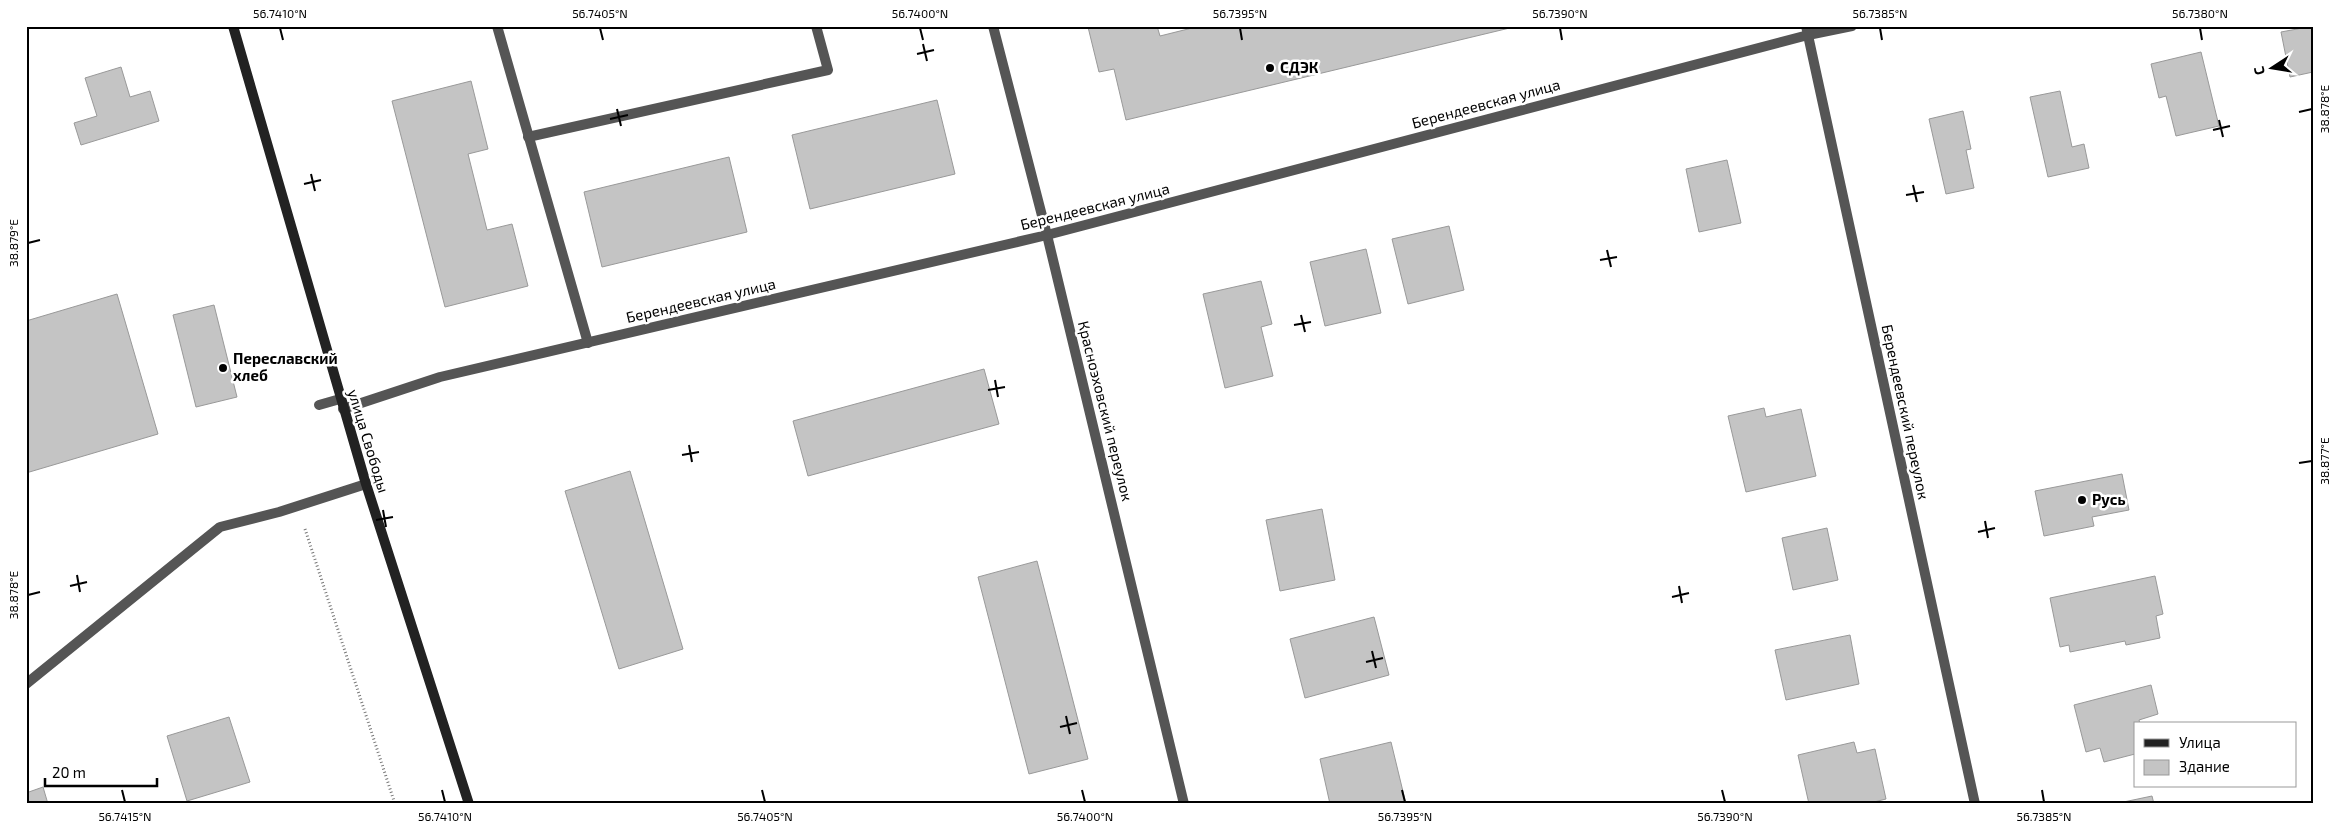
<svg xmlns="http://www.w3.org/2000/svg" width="2339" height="830" font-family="'Exo 2',sans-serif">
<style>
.building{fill:#c4c4c4;stroke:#999}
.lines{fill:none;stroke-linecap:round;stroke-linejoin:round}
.path{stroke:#777;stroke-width:3;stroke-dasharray:1 2.5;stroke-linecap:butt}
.service{stroke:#555;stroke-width:10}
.minor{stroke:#555;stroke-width:10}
.secondary{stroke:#222;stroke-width:10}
.ticks{fill:none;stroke:#000;stroke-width:2}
.poi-dot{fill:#000;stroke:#fff;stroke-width:2}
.labels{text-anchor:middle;stroke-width:5;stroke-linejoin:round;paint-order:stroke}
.poi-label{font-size:15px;font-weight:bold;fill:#000;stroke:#fff;text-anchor:start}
.street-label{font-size:15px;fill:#000;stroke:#fff}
.neatline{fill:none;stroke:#000;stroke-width:2}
.ticks-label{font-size:12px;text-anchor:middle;fill:#000}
</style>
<rect width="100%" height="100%" fill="#fff"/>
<g class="building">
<polygon points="1092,26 1157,26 1160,36 1200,26 1518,26 1126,120 1114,69 1099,72 1088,27"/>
<polygon points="2313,26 2313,72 2290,77 2281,32"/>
<polygon points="2201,52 2219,126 2176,136 2166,96 2159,98 2151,64"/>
<polygon points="121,67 130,97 150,91 159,121 81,145 74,123 97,116 85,78"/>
<polygon points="471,81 488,149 468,154 487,230 512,224 528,286 445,307 392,101"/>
<polygon points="2060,91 2072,147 2084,144 2089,168 2048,177 2030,97"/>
<polygon points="937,100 955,174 810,209 792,135"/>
<polygon points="1963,111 1971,149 1966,150 1974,188 1946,194 1929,119"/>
<polygon points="729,157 747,232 602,267 584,192"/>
<polygon points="1727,160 1741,223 1699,232 1686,169"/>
<polygon points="1449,226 1464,290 1408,304 1392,239"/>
<polygon points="1366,249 1381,313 1325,326 1310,262"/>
<polygon points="1261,281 1272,324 1261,327 1273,376 1225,388 1203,294"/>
<polygon points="117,294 158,434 26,473 26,321"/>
<polygon points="214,305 237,397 196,407 173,315"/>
<polygon points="984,369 999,424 808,476 793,421"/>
<polygon points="1764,408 1766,417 1801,409 1816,476 1746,492 1728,416"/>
<polygon points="630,471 683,649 619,669 565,491"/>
<polygon points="2122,474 2129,510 2092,517 2094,526 2044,536 2035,491"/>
<polygon points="1322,509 1335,580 1280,591 1266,520"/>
<polygon points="1827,528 1838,580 1793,590 1782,538"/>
<polygon points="1037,561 1088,759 1029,774 978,577"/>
<polygon points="2155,576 2163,614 2156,616 2160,638 2126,645 2125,641 2070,652 2069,645 2060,647 2050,598"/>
<polygon points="1374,617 1389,675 1305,698 1290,639"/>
<polygon points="1850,635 1859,684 1786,700 1775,650"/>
<polygon points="2151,685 2158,714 2139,720 2140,724 2135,724 2135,754 2104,762 2100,748 2086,752 2074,705"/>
<polygon points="229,717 250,782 187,801 167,736"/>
<polygon points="1391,742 1406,804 1330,804 1320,759"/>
<polygon points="1854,742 1857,753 1875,749 1886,799 1866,804 1809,804 1798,755"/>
<polygon points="43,787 48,804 26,804 26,793"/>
<polygon points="2152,796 2154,804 2114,804"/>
</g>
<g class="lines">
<polyline class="path" points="305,529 395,804"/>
<g class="service">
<polyline points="497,26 588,343"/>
<polyline points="528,137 828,70 816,26"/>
<polyline points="319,405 340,399"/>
<polyline points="26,684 220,527 279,512 366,484"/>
</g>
<g class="minor">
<polyline points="993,26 1047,235 1184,804"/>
<polyline points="1806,26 1975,804"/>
<polyline points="343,409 440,377 1047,235 1808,35 1852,26"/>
</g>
<polyline class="secondary" points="233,26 366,484 469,804"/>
</g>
<path class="ticks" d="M280,28l3,12M600,28l3,12M920,28l3,12M1240,28l2,12M1560,28l2,12M1880,28l2,12M2200,28l2,12M923,44l4,17M917,54l17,-4M617,109l4,17M2299,112l13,-3M610,119l18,-4M2219,120l4,17M2213,130l17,-4M311,174l4,17M304,184l17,-4M1913,185l4,17M1906,195l18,-3M28,243l12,-3M1607,250l4,17M1600,260l17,-3M1301,315l4,17M1294,325l17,-3M995,380l3,17M988,390l17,-3M689,445l3,17M682,455l17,-3M2299,463l13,-2M383,510l3,17M376,520l17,-3M1985,521l3,17M1978,532l17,-4M77,575l3,17M70,586l17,-4M1679,586l3,17M28,595l12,-3M1672,597l17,-4M1372,651l4,17M1366,662l17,-4M1066,716l4,18M1060,727l17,-4M122,790l3,12M442,790l3,12M762,790l3,12M1082,790l3,12M1402,790l3,12M1722,790l3,12M2042,790l2,12"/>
<g class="poi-dot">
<circle cx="1270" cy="68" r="5"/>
<circle cx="223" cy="368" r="5"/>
<circle cx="2082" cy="500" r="5"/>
</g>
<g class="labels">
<g class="poi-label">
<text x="1280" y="73">СДЭК</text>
<text x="233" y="364">Переславский<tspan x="233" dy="17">хлеб</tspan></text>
<text x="2092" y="505">Русь</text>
</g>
<g class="street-label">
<text transform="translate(1486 104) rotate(-15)" y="5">Берендеевская улица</text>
<text transform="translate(1095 207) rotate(-14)" y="5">Берендеевская улица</text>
<text transform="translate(701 301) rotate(-13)" y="5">Берендеевская улица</text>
<text transform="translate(1105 411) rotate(76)" y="5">Красноэховский переулок</text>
<text transform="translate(1905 412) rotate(78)" y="5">Берендеевский переулок</text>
<text transform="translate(368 441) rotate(73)" y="5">улица Свободы</text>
</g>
</g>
<rect width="2339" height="830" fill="none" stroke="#ffffff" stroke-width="55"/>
<rect x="2134" y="722" width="162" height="65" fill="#ffffff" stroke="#999999"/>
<rect x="2144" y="739" width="25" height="8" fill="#222222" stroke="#999999"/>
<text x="2179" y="748" font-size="15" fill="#000000">Улица</text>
<rect x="2144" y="760" width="25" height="15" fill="#c4c4c4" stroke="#999999"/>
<text x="2179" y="772" font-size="15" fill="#000000">Здание</text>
<g transform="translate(2272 68) rotate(258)" stroke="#ffffff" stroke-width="4" paint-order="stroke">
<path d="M0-4L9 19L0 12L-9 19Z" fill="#000000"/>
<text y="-8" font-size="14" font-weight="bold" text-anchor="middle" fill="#000000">С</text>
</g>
<path d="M45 778v8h112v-8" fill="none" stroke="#000000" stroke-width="2.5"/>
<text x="52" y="778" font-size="15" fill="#000000" stroke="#ffffff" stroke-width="4" paint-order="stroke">20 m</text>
<rect x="28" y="28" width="2284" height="774" class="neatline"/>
<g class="ticks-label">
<text x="280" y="18">56.7410°N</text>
<text x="600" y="18">56.7405°N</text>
<text x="920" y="18">56.7400°N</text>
<text x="1240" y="18">56.7395°N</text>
<text x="1560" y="18">56.7390°N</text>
<text x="1880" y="18">56.7385°N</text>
<text x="2200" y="18">56.7380°N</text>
<text transform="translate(2325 109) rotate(-90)" y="4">38.878°E</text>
<text transform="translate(14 243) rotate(-90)" y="4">38.879°E</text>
<text transform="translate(2325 461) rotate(-90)" y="4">38.877°E</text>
<text transform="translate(14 595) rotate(-90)" y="4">38.878°E</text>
<text x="125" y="821">56.7415°N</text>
<text x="445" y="821">56.7410°N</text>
<text x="765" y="821">56.7405°N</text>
<text x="1085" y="821">56.7400°N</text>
<text x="1405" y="821">56.7395°N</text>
<text x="1725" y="821">56.7390°N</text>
<text x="2044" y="821">56.7385°N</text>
</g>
</svg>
